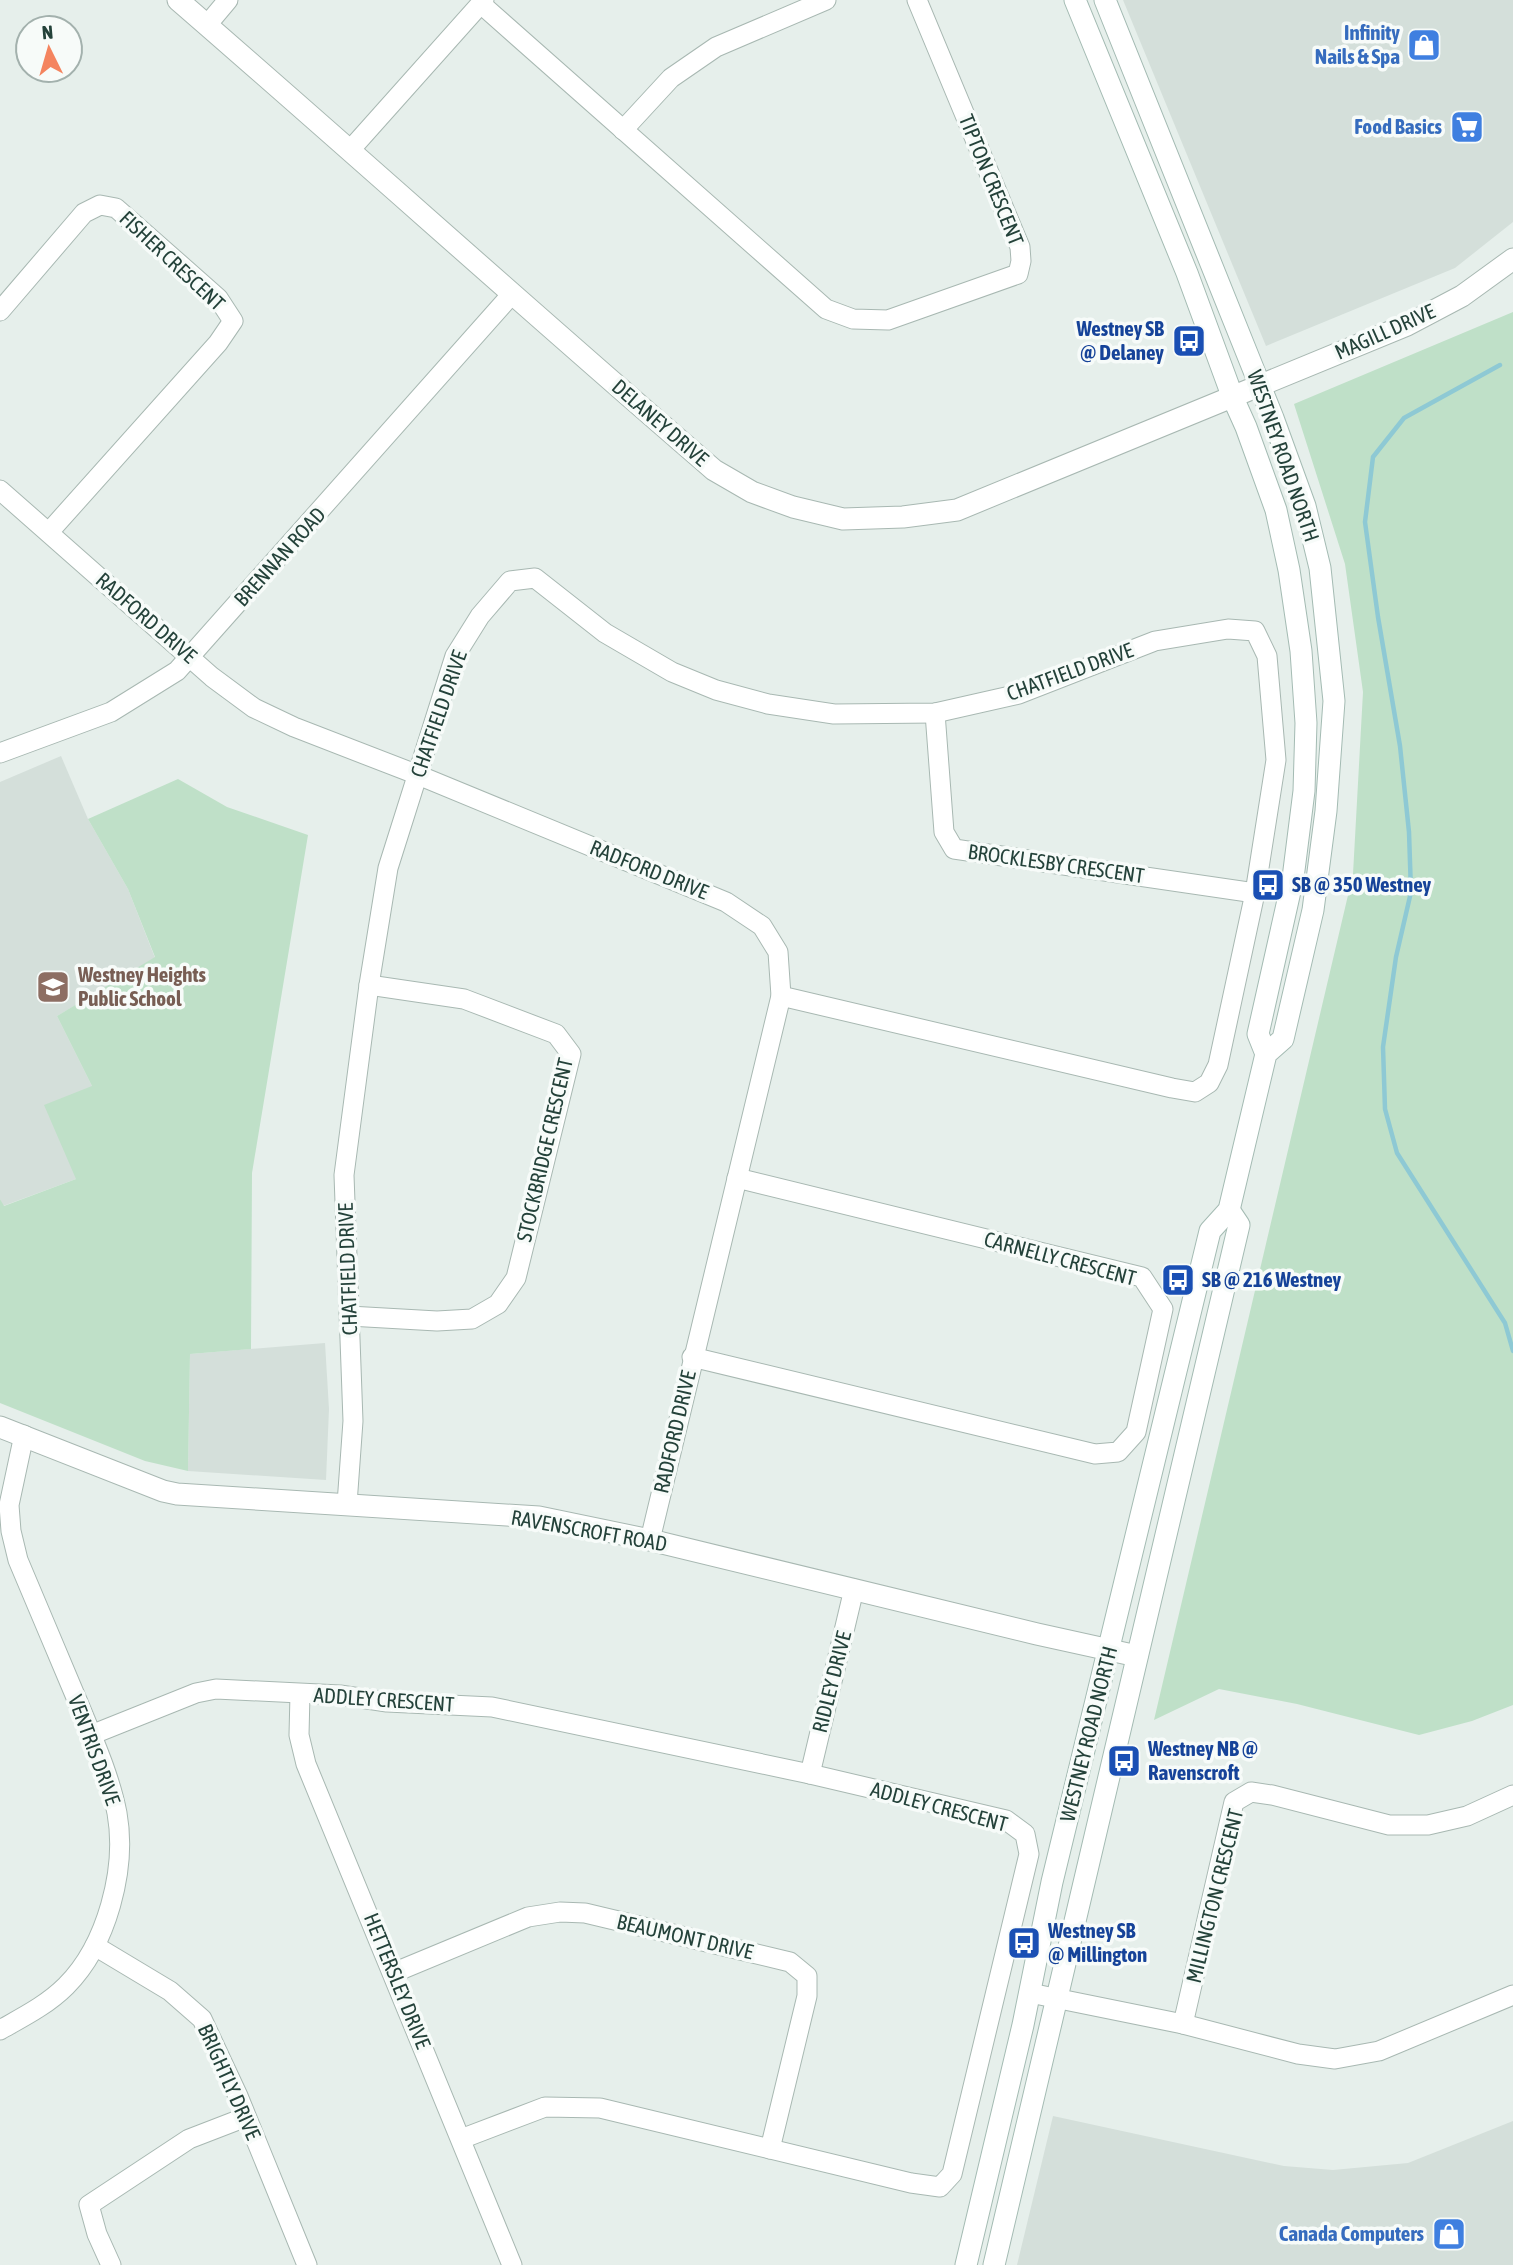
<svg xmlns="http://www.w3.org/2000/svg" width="1513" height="2265" font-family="'Asap Condensed',sans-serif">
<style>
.built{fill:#d4dfda}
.green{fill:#bfe0c8}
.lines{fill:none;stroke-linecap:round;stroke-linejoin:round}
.stream{stroke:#8ec9d4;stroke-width:4.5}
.minor-casing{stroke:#a8b8b2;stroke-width:21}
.tertiary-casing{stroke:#a8b8b2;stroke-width:23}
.secondary-casing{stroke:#a4bbb3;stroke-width:23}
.minor{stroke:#fff;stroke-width:19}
.tertiary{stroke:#fff;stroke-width:21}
.secondary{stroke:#fff;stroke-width:21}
.labels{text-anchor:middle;stroke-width:7;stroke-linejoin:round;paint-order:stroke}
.shop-label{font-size:21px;font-weight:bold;fill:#366cbe;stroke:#f7fbf9;text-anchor:end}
.street-label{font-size:21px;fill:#24423a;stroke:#f7fbf9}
.transit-label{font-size:21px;font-weight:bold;fill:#164399;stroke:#f7fbf9;text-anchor:start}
.education-label{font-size:21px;font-weight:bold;fill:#785e54;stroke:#f7fbf9;text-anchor:start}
</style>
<rect width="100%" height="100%" fill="#e6efeb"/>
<g class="built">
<polygon points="1123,0 1513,0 1513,222 1455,268 1266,346"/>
<polygon points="61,756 88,819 128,889 155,958 57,1016 92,1086 76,1179 3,1206 0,1199 0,782"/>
<polygon points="325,1343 329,1409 326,1480 188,1471 190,1354"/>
<polygon points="1053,2116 1284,2166 1333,2170 1408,2163 1513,2121 1513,2265 1017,2265"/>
</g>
<g class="green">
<polygon points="1513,312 1513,1705 1472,1721 1419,1735 1297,1704 1219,1689 1154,1720 1353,874 1363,692 1345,564 1294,404"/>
<polygon points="178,779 227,807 308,835 252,1173 251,1349 190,1354 188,1471 145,1461 0,1403 0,1199 4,1206 76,1179 44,1105 92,1086 57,1016 155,957 128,889 88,819"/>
</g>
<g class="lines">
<polyline class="stream" points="1500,365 1404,418 1373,457 1365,522 1378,617 1400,746 1409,832 1411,892 1396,957 1383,1047 1385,1109 1397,1153 1505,1323 1513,1351"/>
<defs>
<g id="minor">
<polyline points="481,4 826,309 853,319 888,320 1018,274 1021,261 1020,247 917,0"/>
<polyline points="207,25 228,0"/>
<polyline points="623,130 671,78 716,47 826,0"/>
<polyline points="351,149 484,0"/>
<polyline points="0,311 84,213 100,205 116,208 218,298 233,321 218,343 49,532"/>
<polyline points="0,490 212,677 254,708 294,727 418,775 726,902 762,926 778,952 781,996 650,1540"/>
<polyline points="935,713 944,832 954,849 1255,893"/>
<polyline points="0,753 111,712 177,671 511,295"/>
<polyline points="349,1316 437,1321 472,1319 498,1304 516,1278 571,1054 556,1034 464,999 369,985"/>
<polyline points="692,1357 1095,1454 1118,1452 1136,1432 1163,1309 1142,1277 737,1178"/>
<polyline points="347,1504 353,1421 344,1175 369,985 388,868 455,656 480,616 510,581 535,578 605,633 672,672 716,690 768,704 834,714 935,713 1019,694 1155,641 1228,629 1255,631 1267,656 1276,760 1255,893 1218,1065 1209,1083 1195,1092 1172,1088 781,996"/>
<polyline points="300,1694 299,1735 306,1764 512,2265"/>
<polyline points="91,1735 196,1693 216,1689 340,1695 387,1702 492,1707 810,1774 1006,1820 1025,1834 1029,1854 952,2174 940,2187 911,2183 600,2108 545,2107 461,2139"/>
<polyline points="810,1774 854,1589"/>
<polyline points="95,1946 170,1991 202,2019 238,2096 307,2265"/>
<polyline points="393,1973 528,1917 560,1912 585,1913 790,1962 807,1976 807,1996 770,2149"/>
<polyline points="1030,1993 1183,2024 1298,2054 1335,2059 1379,2051 1513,1995"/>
<polyline points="1183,2024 1234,1802 1251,1792 1272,1795 1389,1825 1428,1825 1467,1816 1513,1795"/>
<path d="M0,2030c23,-13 47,-25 66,-44 41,-41 61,-117 51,-173 -7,-36 -23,-72 -37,-106 -21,-49 -41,-98 -62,-147l-7,-29 -2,-26 15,-70"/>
<polyline points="111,2265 97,2234 89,2205 189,2139 246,2117"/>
</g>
<g id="tertiary">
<path d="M178,0c180,156 356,315 536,470l38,22 41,15 50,12 60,-2 54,-7 450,-185 55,-29 51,-37"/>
<polyline points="0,1427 163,1491 177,1494 539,1517 650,1540 1037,1634 1137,1656"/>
</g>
<g id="secondary">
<polyline points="1075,0 1187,273 1233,398 1246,427 1276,510 1289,570 1301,651 1306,723 1304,791 1293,878 1258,1034 1266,1054"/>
<polyline points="966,2265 1023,2025 1052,1882 1210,1231 1229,1210 1266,1054 1283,1039 1313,910 1326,811 1334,701 1320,568 1305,506 1273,418 1105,0"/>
<polyline points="994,2265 1239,1225 1229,1210"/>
</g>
</defs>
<use href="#minor" class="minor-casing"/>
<use href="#tertiary" class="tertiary-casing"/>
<use href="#secondary" class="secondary-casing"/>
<use href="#minor" class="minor"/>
<use href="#tertiary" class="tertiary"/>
<use href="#secondary" class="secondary"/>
</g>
<defs>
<symbol id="shop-square" viewBox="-11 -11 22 22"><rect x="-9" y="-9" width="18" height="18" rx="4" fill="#3f7fe0" stroke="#f7fbf9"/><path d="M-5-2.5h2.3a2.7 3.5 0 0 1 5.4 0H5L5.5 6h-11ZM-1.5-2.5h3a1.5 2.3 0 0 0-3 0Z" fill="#fff"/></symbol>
<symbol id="supermarket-square" viewBox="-11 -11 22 22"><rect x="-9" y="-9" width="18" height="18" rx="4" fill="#3f7fe0" stroke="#f7fbf9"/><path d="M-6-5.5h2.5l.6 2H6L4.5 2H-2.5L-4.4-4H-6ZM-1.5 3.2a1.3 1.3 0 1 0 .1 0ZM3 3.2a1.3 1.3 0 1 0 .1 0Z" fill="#fff"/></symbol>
<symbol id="bus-square" viewBox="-11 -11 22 22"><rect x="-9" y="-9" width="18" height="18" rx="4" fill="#1a4fb4" stroke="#f7fbf9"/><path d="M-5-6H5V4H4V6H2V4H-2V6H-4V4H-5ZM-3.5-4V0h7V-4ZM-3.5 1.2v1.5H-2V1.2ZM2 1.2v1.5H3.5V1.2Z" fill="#fff"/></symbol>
<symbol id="school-square" viewBox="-11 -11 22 22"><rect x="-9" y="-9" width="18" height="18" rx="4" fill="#8d6e63" stroke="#f7fbf9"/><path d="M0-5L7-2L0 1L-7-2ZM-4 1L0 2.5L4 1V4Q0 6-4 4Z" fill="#fff"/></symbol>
</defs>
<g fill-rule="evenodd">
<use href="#shop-square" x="1405" y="26" width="38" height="38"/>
<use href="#supermarket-square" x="1448" y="108" width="38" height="38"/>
<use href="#bus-square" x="1170" y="322" width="38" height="38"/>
<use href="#bus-square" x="1249" y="866" width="38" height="38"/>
<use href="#school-square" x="34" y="968" width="38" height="38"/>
<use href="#bus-square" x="1159" y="1261" width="38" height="38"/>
<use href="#bus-square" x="1105" y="1742" width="38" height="38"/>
<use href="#bus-square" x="1005" y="1924" width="38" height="38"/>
<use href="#shop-square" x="1430" y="2215" width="38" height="38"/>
</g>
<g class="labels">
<g class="shop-label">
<text x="1400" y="40">Infinity<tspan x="1400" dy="24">Nails &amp; Spa</tspan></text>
<text x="1442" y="134">Food Basics</text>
<text x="1424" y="2241">Canada Computers</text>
</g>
<g class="street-label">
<text transform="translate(991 180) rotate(68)" y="7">TIPTON CRESCENT</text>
<text transform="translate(172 261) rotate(43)" y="7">FISHER CRESCENT</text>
<text transform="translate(1385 332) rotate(-24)" y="7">MAGILL DRIVE</text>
<text transform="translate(660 423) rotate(41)" y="7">DELANEY DRIVE</text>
<text transform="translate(1283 456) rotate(71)" y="7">WESTNEY ROAD NORTH</text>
<text transform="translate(280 557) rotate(-48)" y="7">BRENNAN ROAD</text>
<text transform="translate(146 618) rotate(41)" y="7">RADFORD DRIVE</text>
<text transform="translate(1070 672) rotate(-20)" y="7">CHATFIELD DRIVE</text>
<text transform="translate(439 714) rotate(-71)" y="7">CHATFIELD DRIVE</text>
<text transform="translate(1056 864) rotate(8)" y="7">BROCKLESBY CRESCENT</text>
<text transform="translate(649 870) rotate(22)" y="7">RADFORD DRIVE</text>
<text transform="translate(545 1150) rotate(-77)" y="7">STOCKBRIDGE CRESCENT</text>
<text transform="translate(1060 1259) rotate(15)" y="7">CARNELLY CRESCENT</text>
<text transform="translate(348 1269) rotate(-92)" y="7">CHATFIELD DRIVE</text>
<text transform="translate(675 1432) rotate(-77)" y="7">RADFORD DRIVE</text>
<text transform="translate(589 1531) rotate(10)" y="7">RAVENSCROFT ROAD</text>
<text transform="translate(832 1682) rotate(-76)" y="7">RIDLEY DRIVE</text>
<text transform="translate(384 1700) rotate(4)" y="7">ADDLEY CRESCENT</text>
<text transform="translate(1089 1734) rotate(-76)" y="7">WESTNEY ROAD NORTH</text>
<text transform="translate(94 1750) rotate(70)" y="7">VENTRIS DRIVE</text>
<text transform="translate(939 1807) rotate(15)" y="7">ADDLEY CRESCENT</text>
<text transform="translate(1215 1896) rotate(-76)" y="7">MILLINGTON CRESCENT</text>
<text transform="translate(685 1937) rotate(13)" y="7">BEAUMONT DRIVE</text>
<text transform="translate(397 1981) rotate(68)" y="7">HETTERSLEY DRIVE</text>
<text transform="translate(229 2082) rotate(66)" y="7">BRIGHTLY DRIVE</text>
</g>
<g class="transit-label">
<text x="1164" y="336" text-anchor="end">Westney SB<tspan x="1164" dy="24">@ Delaney</tspan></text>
<text x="1292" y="892">SB @ 350 Westney</text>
<text x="1202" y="1287">SB @ 216 Westney</text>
<text x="1148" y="1756">Westney NB @<tspan x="1148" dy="24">Ravenscroft</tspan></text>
<text x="1048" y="1938">Westney SB<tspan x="1048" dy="24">@ Millington</tspan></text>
</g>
<g class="education-label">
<text x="78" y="982">Westney Heights<tspan x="78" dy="24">Public School</tspan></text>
</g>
</g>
<g transform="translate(49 49) rotate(355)"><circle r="33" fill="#f7fbf9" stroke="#a3b1ad" stroke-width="2"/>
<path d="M0-5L12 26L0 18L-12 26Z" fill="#f4845f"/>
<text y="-10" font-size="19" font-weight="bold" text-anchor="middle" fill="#24423a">N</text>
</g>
</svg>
